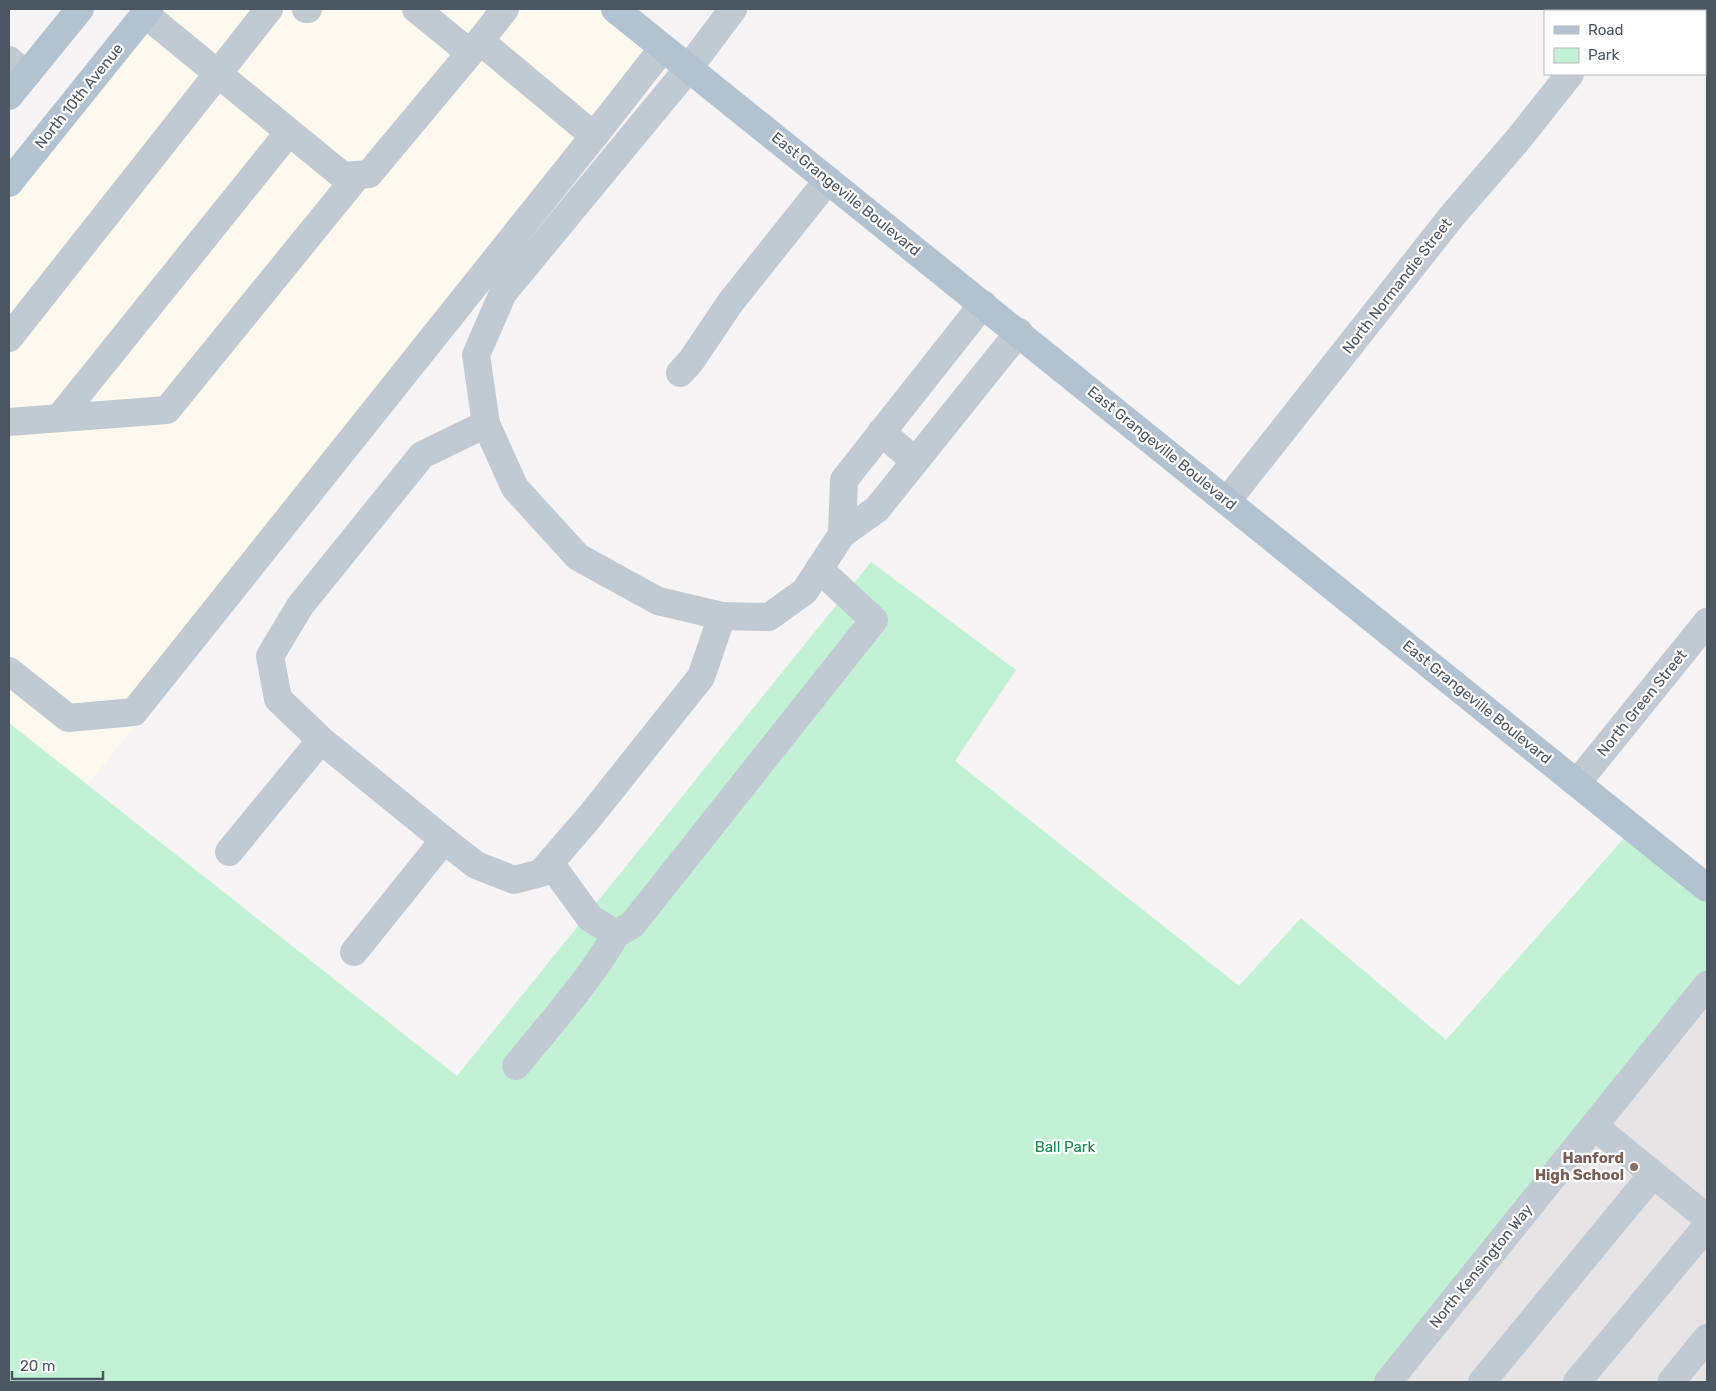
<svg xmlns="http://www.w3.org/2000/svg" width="1716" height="1391" font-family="Rubik,sans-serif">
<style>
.commercial{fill:#fdf9ef}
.education{fill:#e6e4e5}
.green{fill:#c3f1d5}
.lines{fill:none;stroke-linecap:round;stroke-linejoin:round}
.minor{stroke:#c1cad2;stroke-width:28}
.major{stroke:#b3c2d1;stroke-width:28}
.education-dot{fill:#8d6e63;stroke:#fff;stroke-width:2}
.labels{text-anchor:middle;stroke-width:4.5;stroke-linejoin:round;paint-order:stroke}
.street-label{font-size:15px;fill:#4a5661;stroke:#fff}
.park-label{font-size:15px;fill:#17864f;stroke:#fff}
.education-label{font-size:15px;font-weight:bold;fill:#785e54;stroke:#fff;text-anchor:end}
</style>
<rect width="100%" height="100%" fill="#f5f3f3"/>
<polygon class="commercial" points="149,9 615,9 675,58 88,784 9,723 9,183"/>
<polygon class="education" points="1707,985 1707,1382 1388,1382"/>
<polygon class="green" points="871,562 1016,670 955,761 1239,986 1301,918 1446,1040 1633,828 1707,888 1707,985 1388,1382 9,1382 9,723 457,1076"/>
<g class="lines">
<g class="minor">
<polyline points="306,9 308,9"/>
<polyline points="416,9 470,53"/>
<polyline points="505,9 480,41 594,136 663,48"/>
<polyline points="1620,11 1622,9"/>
<polyline points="145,14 343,176 369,174 480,41"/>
<polyline points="9,60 26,75"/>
<polyline points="983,304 844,480 842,534 877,509 1019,332"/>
<polyline points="9,338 269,9"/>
<polyline points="680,373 691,361 730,303 828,180"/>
<polyline points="59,418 289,132"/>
<polyline points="9,422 167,410 358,175"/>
<polyline points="486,424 515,488 578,557 658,601 722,616"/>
<polyline points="881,432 915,461"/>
<polyline points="1227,501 1452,216 1516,142 1570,74"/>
<polyline points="9,671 68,718 134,712 594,136"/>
<polyline points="321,740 444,840"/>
<polyline points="1577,783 1707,622"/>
<polyline points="229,852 321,740 278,699 270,656 300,606 422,455 486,424 476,355 503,293 688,69 733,9"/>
<polyline points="550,863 590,918 616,934 632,925 874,620 819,569"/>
<polyline points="354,952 444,840 476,865 514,880 541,873 591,815 701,677 722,616 769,617 805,591 842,534"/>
<path d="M516,1066c33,-41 75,-87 100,-132"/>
<polyline points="1594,1126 1707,1218"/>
<polyline points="1388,1382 1707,985"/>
<polyline points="1482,1382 1653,1174"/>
<polyline points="1577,1382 1707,1226"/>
<polyline points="1671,1382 1707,1338"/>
</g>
<g class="major">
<polyline points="615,9 1707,888"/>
<polyline points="9,96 80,9"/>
<polyline points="9,183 149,9"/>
</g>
</g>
<circle class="education-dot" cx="1634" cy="1167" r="5"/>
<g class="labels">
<g class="street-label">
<text transform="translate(79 96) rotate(-51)" y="5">North 10th Avenue</text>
<text transform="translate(846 194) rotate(39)" y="5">East Grangeville Boulevard</text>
<text transform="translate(1397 286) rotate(-52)" y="5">North Normandie Street</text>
<text transform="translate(1162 448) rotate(39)" y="5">East Grangeville Boulevard</text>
<text transform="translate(1477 702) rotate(39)" y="5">East Grangeville Boulevard</text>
<text transform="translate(1642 703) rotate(-51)" y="5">North Green Street</text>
<text transform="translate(1481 1266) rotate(-51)" y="5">North Kensington Way</text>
</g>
<g class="park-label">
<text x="1065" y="1152">Ball Park</text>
</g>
<g class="education-label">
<text x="1624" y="1163">Hanford<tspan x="1624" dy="17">High School</tspan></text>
</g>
</g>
<rect width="1716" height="1391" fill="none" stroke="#4a5661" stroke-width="20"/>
<rect x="1544" y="10" width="162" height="65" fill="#ffffff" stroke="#b7bbc0"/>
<rect x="1554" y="26" width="25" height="8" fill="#b3c2d1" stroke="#b7bbc0"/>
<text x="1588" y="35" font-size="15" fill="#4a5661">Road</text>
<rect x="1554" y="48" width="25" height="15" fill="#c3f1d5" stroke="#b7bbc0"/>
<text x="1588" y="60" font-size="15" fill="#4a5661">Park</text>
<path d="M12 1371v8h91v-8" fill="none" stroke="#4a5661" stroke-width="2.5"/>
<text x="20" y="1371" font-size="15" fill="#4a5661" stroke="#ffffff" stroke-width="4" paint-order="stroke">20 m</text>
</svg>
